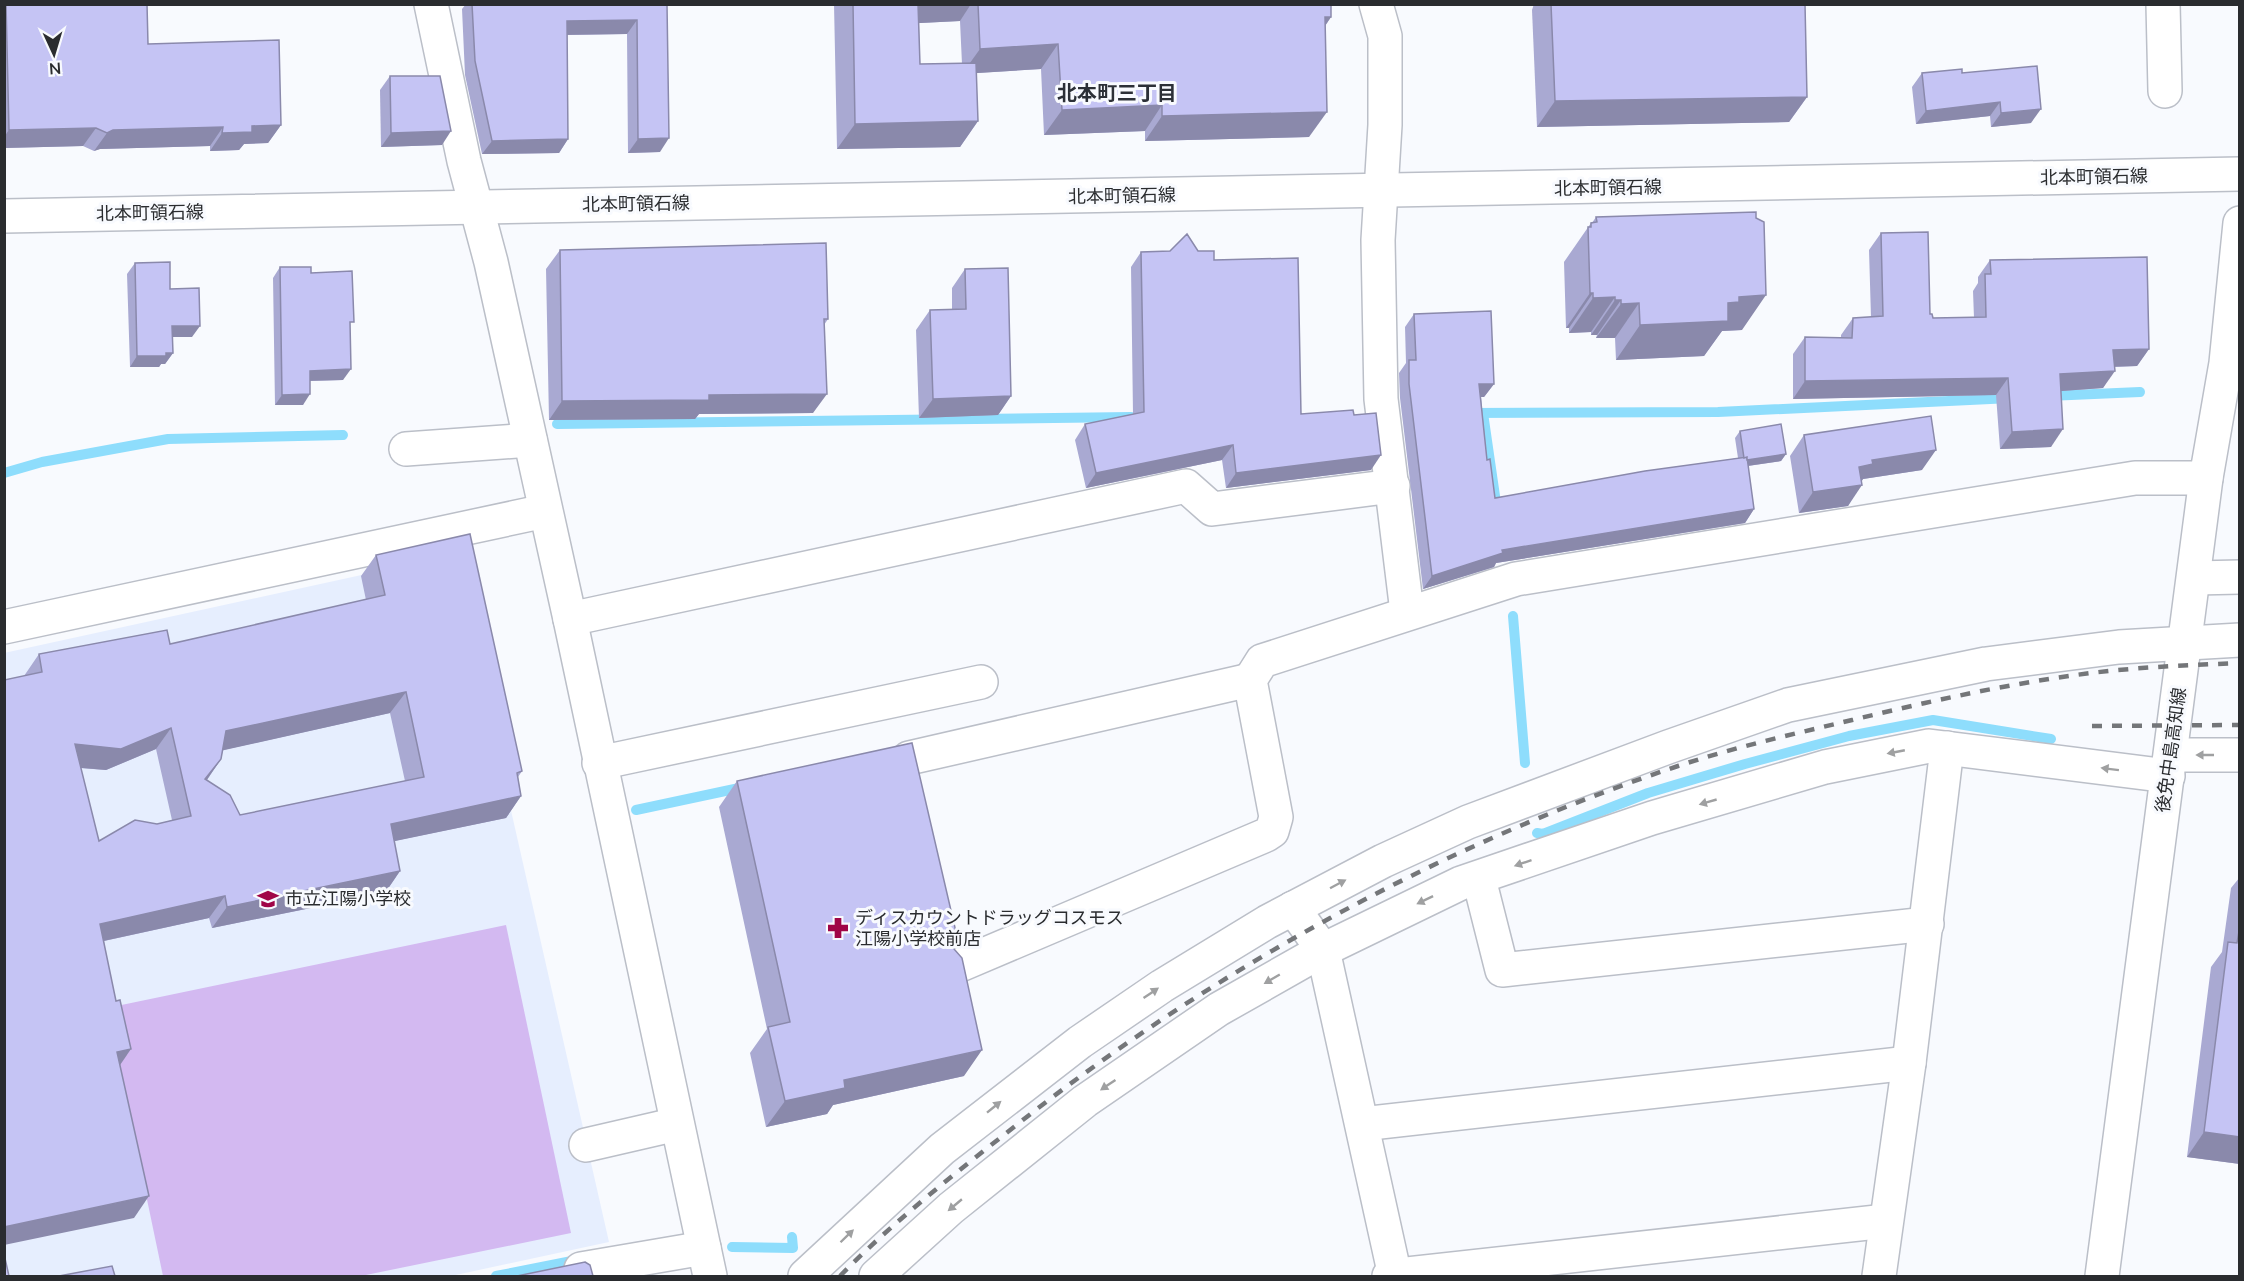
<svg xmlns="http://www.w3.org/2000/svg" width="2244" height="1281" font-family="Mulish,'Noto Sans JP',sans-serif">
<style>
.built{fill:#e6eefe}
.pitch{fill:#d3b9f1}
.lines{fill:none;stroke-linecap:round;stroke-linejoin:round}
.stream{stroke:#8eddfc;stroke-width:10}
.minor-casing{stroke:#bbbfc8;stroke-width:36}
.major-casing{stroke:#bbbfc8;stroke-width:36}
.minor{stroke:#fff;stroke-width:33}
.major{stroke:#fff;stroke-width:33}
.rail{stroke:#747679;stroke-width:4.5;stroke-dasharray:10 10;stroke-linecap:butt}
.wall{fill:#a9a9d2;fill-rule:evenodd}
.shaded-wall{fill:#8a89ab}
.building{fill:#c5c4f4;stroke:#8a89ab;stroke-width:1.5;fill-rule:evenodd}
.oneway{fill:#9fa0a1}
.labels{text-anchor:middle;stroke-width:6;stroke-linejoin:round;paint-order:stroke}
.street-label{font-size:18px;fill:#2a2c2f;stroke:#f8fafe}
.poi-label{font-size:18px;fill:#2a2c2f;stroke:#f8fafe;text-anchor:start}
.neighbourhood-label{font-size:20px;font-weight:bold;fill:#2c3037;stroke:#f8fafe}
</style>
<rect width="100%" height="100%" fill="#f8fafe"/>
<polygon class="built" points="453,555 609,1242 451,1276 5,1276 4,653"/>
<polygon class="pitch" points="506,925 571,1233 361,1276 163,1276 107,1008"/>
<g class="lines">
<g class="stream">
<polyline points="2048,396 2140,392"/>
<polyline points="1469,413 1718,412 2011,398"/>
<polyline points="1483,413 1497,510"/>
<polyline points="557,424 1131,417"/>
<polyline points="4,473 42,462 168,439 343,435"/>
<polyline points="1513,616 1525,763"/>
<polyline points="636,810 744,787"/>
<polyline points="1537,833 1543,834 1648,793 1745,764 1849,736 1933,720 2051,739"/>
<polyline points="732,1247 793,1248 792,1237"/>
<polyline points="496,1276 577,1260"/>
</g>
<defs>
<g id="minor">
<polyline points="431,4 464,161 491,262 570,619 710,1276"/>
<polyline points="1376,4 1385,36 1385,125 1378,240 1381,399 1407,612"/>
<polyline points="2163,4 2165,91"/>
<polyline points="406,449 530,440"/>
<polyline points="2195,578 2240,577"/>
<polyline points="570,619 1186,486 1212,509 1393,486"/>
<polyline points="4,627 545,511"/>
<polyline points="2171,755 2240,755"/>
<polyline points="909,758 1250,680"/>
<polyline points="599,763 981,682"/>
<polyline points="1479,879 1502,970 1927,924"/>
<polyline points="1293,908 1323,950 1395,1276"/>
<polyline points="953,968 1266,835 1272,831 1276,817 1250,680 1262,661 1516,579 2135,478 2206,478"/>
<polyline points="1362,1124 1909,1063"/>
<polyline points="586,1145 677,1124"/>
<polyline points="581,1269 704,1248"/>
<polyline points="805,1276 942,1149 1080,1042 1162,986 1267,922 1383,861 1468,822 1668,747 1788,705 1986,664 2119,647 2240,640"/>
<polyline points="876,1276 951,1208 1085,1101 1219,1009 1323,950 1461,883 1652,818 1825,767 1929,746 2168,776"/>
<polyline points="1389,1276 1886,1221"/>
<polyline points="1879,1276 1909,1063 1947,748"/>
</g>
<g id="major">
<polyline points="4,216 2240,174"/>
<polyline points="2102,1276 2206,478 2226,363 2240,223"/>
</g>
</defs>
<use href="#minor" class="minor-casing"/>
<use href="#major" class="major-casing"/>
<use href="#minor" class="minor"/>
<use href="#major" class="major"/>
<g class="rail">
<polyline points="2092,726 2240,725"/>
<path d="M840,1276c55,-56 117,-104 179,-153 194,-153 424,-279 659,-357 57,-19 116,-32 174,-46 79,-19 159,-37 239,-47 49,-6 99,-8 149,-10"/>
</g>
</g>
<g class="wall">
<polygon points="4,4 147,4 148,44 281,125 268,143 244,144 239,150 210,151 210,146 100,149 94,151 83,146 4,148"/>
<polygon points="466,4 667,4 660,152 628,153 627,34 567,35 568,139 559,153 482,154 465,75 462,9"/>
<path d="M834,4h497v13l-6,9 -16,111 -164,4v-10l-101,4 -3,-66 -65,4 2,48 -18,26 -123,2zM960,21l2,43h-42l-1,-41z"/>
<polygon points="1534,4 1805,4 1807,97 1789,122 1537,127 1532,10"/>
<polygon points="1922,73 1962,73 2031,123 1991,127 1990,116 1916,124 1912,87"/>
<polygon points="390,76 442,145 381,147 380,90"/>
<polygon points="1596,217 1742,330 1722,331 1704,356 1616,360 1615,338 1596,338 1597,335 1591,335 1591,332 1569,333 1569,328 1566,328 1564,262 1591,223 1592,223"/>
<polygon points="1881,233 1933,318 1974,318 1973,291 1978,283 1978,277 1990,260 2149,349 2137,366 2115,367 2103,388 2061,391 2051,447 2000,449 1996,395 1793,399 1793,354 1805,337 1841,338 1841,335 1853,318 1871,317 1869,250"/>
<polygon points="560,250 828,319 824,325 813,413 699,414 695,419 549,420 546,269"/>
<polygon points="1198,251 1214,260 1301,414 1354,415 1371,470 1226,488 1222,460 1086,488 1075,440 1085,424 1133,414 1131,267 1141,252"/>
<polygon points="135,263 170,289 192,337 172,337 173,353 165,364 161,364 159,367 130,367 127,274"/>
<polygon points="280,267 311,273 350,327 343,380 310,381 303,405 275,405 273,278"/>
<polygon points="965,269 1011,396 998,415 919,418 916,330 930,310 952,310 952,288"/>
<polygon points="1414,314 1494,384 1484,397 1481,397 1487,460 1495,498 1738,458 1735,438 1740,431 1786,454 1781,461 1748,466 1754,509 1745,523 1496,563 1494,567 1423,589 1400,398 1399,373 1406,363 1405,327"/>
<polygon points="1804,435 1922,470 1863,479 1848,506 1799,513 1790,456"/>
<path d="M376,555l146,216 -4,6 3,19 -15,22 -112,23 6,30 -15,22 -173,35 -3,-10 -105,23 16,124 14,153 -110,-542 15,-22 131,-10 196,-44 -5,-24zM390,713l15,68 -165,34 -33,-35 14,-21 2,-9zM156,749l16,71 -73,21 -19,-73 26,2z"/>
<polygon points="737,781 953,940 964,1076 833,1105 827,1114 766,1127 750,1053 767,1029 719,807"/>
<polygon points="2240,877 2240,1164 2187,1157 2211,967 2222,952 2231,888"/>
</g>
<g class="shaded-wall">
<polygon points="914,4 971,4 960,21 901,24"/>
<polygon points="1325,17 1331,17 1314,42"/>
<polygon points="637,20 627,34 557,35 567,21"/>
<polygon points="1058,44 1041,69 962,74 980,49"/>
<polygon points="1807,97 1789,122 1537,127 1555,101"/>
<polygon points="2000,102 1990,116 1916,124 1926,111"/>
<polygon points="1162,105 1145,131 1044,135 1062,110"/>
<polygon points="2041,109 2031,123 1991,127 2001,113"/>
<polygon points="1327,112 1309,137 1145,141 1162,116"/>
<polygon points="978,121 960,147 837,149 855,124"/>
<polygon points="281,125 268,143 244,144 239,150 210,151 222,133 252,126"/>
<polygon points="223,127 210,146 100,149 94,151 107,133 113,130"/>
<polygon points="96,128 83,146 4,148 4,137 9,130"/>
<polygon points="451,131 442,145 381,147 391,133"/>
<polygon points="669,138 660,152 628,153 638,139"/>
<polygon points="568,139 559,153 482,154 492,141"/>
<polygon points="1590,293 1593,293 1569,328 1566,328"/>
<polygon points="1766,295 1742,330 1722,331 1704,356 1616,360 1640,325 1728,303 1739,297"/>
<polygon points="1615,297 1591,332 1569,333 1593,298"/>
<polygon points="1615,300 1621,300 1597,335 1591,335"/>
<polygon points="1639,303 1615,338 1596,338 1621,304"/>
<polygon points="172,326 200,326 192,337 165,337"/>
<polygon points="2149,349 2137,366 2101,367 2113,350"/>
<polygon points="166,353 173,353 165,364 161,364 159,367 130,367 137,356"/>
<polygon points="351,369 343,380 303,381 310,371"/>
<polygon points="2115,371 2103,388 2048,392 2060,374"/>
<polygon points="2008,378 1996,395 1793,399 1805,381"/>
<polygon points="1479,384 1494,384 1484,397 1470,397"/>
<polygon points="310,394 303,405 275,405 282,395"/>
<polygon points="827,394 813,413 699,414 695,419 549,420 562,401 709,395"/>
<polygon points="1011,396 998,415 919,418 933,399"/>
<polygon points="2063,429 2051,447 2000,449 2012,432"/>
<polygon points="1233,445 1222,460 1086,488 1096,473"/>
<polygon points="1936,450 1922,470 1863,479 1859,485 1859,467 1872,460"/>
<polygon points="1786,454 1781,461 1740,467 1745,460"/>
<polygon points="1381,455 1371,470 1226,488 1236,473"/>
<polygon points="1862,485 1848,506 1799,513 1813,492"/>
<polygon points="1754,509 1745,523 1496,563 1494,567 1423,589 1432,576 1502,550"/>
<polygon points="406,692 390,713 211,753 226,731"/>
<polygon points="171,728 156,749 106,770 59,766 75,744"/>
<polygon points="221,759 206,781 205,779"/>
<polygon points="521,796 506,818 376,845 391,824"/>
<polygon points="400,871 385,893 212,928 227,907"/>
<polygon points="225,896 209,918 85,945 100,924"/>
<polygon points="131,1049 116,1071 117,1052"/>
<polygon points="982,1050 964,1076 833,1105 827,1114 766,1127 785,1101 844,1080"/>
<polygon points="2204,1132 2240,1137 2240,1164 2187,1157"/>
<polygon points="149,1196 134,1218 4,1245 4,1227"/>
</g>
<g class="building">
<polygon points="6,4 147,4 148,44 279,40 281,125 252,126 252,132 222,133 223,127 113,130 107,133 96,128 9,130"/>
<polygon points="472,4 667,4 669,138 638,139 637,20 567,21 568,139 492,141 475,61"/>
<polygon points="853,4 918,4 920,64 976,63 978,121 855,124"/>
<polygon points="978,4 1331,4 1331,17 1325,17 1327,112 1162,116 1162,105 1062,110 1058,44 980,49"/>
<polygon points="1551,4 1805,4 1807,97 1555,101"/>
<polygon points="2037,66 2041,109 2001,113 2000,102 1926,111 1922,73 1962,69 1962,73"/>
<polygon points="390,76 440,76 451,131 391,133"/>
<polygon points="1756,212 1756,218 1764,222 1766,295 1739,297 1739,302 1728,303 1728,321 1640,325 1639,303 1621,304 1621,300 1615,300 1615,297 1593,298 1593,293 1590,293 1588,227 1591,227 1591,223 1597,222 1596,217"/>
<polygon points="1928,232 1930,314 1932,314 1933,318 1986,317 1985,274 1991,274 1990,260 2147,257 2149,349 2113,350 2115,371 2060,374 2063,429 2012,432 2008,378 1805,381 1805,337 1852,338 1853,318 1883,316 1881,233"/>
<polygon points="1187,234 1198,251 1214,251 1214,260 1298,258 1301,414 1353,410 1354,415 1376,413 1381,455 1236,473 1233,445 1096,473 1085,424 1144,412 1141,252 1170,251"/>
<polygon points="826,243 828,319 824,319 827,394 709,395 709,400 562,401 560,250"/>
<polygon points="170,262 170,289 199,288 200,326 172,326 173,353 166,353 166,356 137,356 135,263"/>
<polygon points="280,267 311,267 311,273 352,271 354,322 350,322 351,369 310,371 310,394 282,395"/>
<polygon points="1008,268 1011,396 933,399 930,310 966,309 965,269"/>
<polygon points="1491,311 1494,384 1479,384 1487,460 1490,459 1495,498 1645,471 1747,457 1754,509 1502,550 1503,553 1432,576 1409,384 1409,360 1416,360 1414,314"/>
<polygon points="1931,416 1936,450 1872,460 1873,464 1859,467 1862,485 1813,492 1804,435"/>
<polygon points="1781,424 1786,454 1747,460 1747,457 1744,458 1740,431"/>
<path d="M470,534l52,237 -5,2 4,23 -130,28 9,47 -173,36 -2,-11 -125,28 16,77 4,-1 11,49 -14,3 32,144 -145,31v-547l38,-8 -3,-18 128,-24 3,14 215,-49 -9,-40zM406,692l18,85 -184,38 -10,-20 -25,-16 16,-20 5,-28zM171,728l20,88 -34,8 -22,-4 -36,21 -24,-97 46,5z"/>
<polygon points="912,743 956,932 953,940 954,949 962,958 982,1050 844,1080 845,1088 785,1101 768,1027 790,1022 737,781"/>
<polygon points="2240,925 2240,1137 2204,1132 2228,942 2237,943"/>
<polygon points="4,1254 9,1276 4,1276"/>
<polygon points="585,1262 590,1265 593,1276 517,1276"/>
<polygon points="112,1266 115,1276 59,1276"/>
</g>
<defs><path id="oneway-solid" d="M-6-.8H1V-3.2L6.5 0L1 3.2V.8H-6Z" transform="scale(1.5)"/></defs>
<g class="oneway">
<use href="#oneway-solid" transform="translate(1896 752) rotate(169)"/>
<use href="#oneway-solid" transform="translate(2205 755) rotate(-180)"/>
<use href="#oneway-solid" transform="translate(2110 769) rotate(-173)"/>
<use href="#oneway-solid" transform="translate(1708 802) rotate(164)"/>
<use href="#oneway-solid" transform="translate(1523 863) rotate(161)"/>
<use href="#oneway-solid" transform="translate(1338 884) rotate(-28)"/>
<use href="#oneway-solid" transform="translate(1425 900) rotate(154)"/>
<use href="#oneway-solid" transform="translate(1272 979) rotate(150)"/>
<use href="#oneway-solid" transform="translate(1151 993) rotate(-34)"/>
<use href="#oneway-solid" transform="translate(1108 1085) rotate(146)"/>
<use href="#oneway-solid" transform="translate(994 1107) rotate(-39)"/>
<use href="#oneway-solid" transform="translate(955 1205) rotate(140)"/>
<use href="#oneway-solid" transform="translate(847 1236) rotate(-44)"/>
</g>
<defs>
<symbol id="school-bare" viewBox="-9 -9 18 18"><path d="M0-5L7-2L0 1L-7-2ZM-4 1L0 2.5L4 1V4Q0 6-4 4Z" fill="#a00547" stroke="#f8fafe" stroke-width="2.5" paint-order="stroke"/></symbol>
<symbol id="pharmacy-bare" viewBox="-9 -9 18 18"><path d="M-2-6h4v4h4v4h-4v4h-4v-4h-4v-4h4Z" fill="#a00547" stroke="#f8fafe" stroke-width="2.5" paint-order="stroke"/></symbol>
</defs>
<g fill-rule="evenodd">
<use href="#school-bare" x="253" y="884" width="30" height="30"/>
<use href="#pharmacy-bare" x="823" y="913" width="30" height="30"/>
</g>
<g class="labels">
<g class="street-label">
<text transform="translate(2094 177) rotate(-1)" y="6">北本町領石線</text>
<text transform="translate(1608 188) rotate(-1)" y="6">北本町領石線</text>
<text transform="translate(1122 196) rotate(-1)" y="6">北本町領石線</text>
<text transform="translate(636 204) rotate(-1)" y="6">北本町領石線</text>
<text transform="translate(150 213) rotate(-1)" y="6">北本町領石線</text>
<text transform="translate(2171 750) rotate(-82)" y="6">後免中島高知線</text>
</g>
<g class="poi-label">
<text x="285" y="905">市立江陽小学校</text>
<text x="855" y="924">ディスカウントドラッグコスモス<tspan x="855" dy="21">江陽小学校前店</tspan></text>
</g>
<g class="neighbourhood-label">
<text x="1117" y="100">北本町三丁目</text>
</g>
</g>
<rect width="2244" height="1281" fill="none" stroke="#2a2c2f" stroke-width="12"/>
<g transform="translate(54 54) rotate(176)" stroke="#f8fafe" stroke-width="4.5" paint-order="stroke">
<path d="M0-4.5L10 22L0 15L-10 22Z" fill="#2a2c2f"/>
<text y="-9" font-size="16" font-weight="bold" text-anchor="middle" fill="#2a2c2f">N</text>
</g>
</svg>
